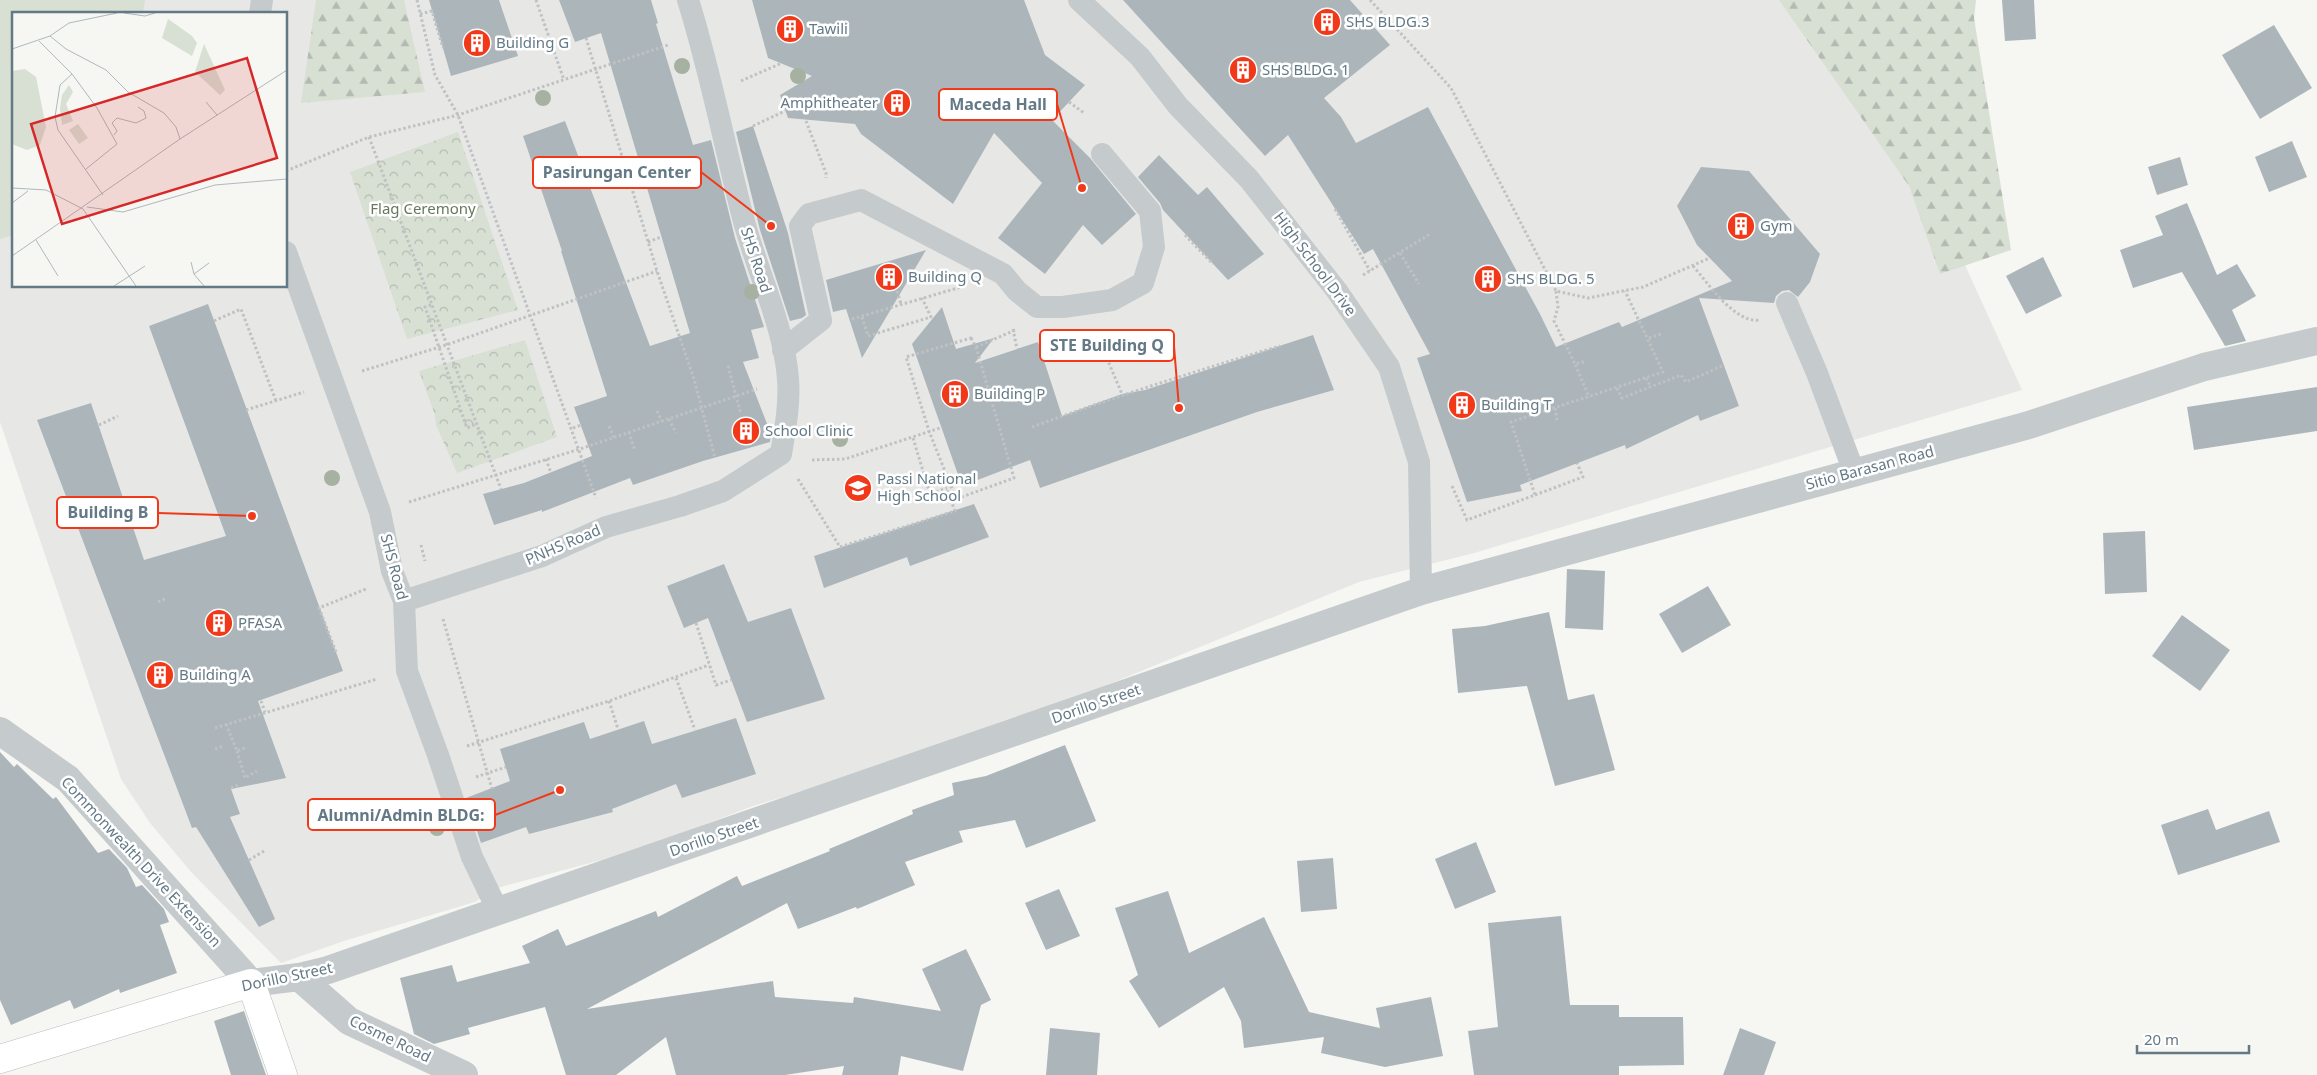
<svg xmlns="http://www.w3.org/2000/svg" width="2317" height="1075" font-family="'Noto Sans',sans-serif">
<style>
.built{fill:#e7e8e6;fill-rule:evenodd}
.forest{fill:url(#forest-firs)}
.park{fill:url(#park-crowns)}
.pitch{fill:#d8dfd3}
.building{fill:#acb6ba}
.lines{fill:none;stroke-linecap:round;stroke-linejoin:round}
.secondary-casing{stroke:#b7bdc1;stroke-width:29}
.path{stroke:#bfc1c3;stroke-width:3;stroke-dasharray:2.5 2.5;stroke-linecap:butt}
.lane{stroke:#c5cacc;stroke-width:22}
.street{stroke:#c5cacc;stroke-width:28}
.secondary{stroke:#fff;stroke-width:28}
.tree{fill:#a7b1a1}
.labels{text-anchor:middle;stroke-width:5;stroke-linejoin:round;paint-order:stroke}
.poi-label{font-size:15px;fill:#637986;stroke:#fff;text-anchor:start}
.park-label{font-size:15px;fill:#66785e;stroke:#fff}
.street-label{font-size:15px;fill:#637986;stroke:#fff}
.inset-road{fill:none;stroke:#aeb9bd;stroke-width:1}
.view{fill:#d62828;fill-opacity:0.15;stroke:#d62828;stroke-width:2.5}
.inset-edge{fill:none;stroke:#637986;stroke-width:2.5}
.leader{fill:none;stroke:#f13818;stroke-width:2}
.callout-dot{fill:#f13818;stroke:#fff;stroke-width:2}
.callout{fill:#fff;stroke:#f13818;stroke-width:2}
.callout-label{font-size:16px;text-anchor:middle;font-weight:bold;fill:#637986}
</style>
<defs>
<pattern id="forest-firs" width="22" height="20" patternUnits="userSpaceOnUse" patternTransform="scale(1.25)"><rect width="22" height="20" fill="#d8dfd3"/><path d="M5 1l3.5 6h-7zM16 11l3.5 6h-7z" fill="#b3bab1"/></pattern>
<pattern id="park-crowns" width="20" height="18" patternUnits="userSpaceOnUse" patternTransform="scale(1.25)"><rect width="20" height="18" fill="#d8dfd3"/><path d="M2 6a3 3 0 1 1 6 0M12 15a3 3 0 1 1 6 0" fill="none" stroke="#b3bab1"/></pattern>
</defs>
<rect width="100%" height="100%" fill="#f6f6f2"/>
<path class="built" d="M0,0h1836l33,55 153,335 -548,163 -115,29 -252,103 -101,35 -142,53 -111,33 -118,45 -138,37 -22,14 -128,38 -66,23 -89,-90 -42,-50 -29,-44 -121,-357zM14,14h272v272h-272z"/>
<g class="forest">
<polygon points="316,0 404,0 425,92 301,103"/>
<polygon points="1779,0 1976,0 1974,18 2011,250 1940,274 1909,186"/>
</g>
<g class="park">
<polygon points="458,132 518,310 407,339 350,172"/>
<polygon points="525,340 557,437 457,473 436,425 435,415 419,371"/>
</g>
<polygon class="pitch" points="0,0 145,0 143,14 14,14 14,235 0,239"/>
<g class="building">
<polygon points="429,0 499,0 518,56 451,76"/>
<polygon points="559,0 651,0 658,23 656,24 693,145 711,140 735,238 764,327 751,330 759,358 743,362 771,434 770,442 703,461 633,485 630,478 542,512 542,510 494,525 483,494 524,483 592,456 574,407 607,396 561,251 562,251 523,136 565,121 650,346 690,333 601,33 575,42"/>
<polygon points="752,0 1024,0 1045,55 1085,85 1052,120 1090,158 1136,214 1102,245 1083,225 1045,274 998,238 1042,183 994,133 953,204 861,134 855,124 788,118 780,95 812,76 768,58"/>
<polygon points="1123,0 1350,0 1390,45 1324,98 1341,117 1356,143 1428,107 1540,314 1556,347 1619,322 1622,327 1732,281 1697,245 1677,206 1701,167 1749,171 1820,254 1810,282 1798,297 1789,290 1782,291 1776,296 1774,303 1699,298 1739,406 1700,421 1698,415 1626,449 1625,445 1520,485 1522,491 1467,502 1417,358 1430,354 1373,249 1364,254 1288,135 1265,156"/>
<polygon points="2002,0 2034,0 2036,39 2005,41"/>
<polygon points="2274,25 2312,88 2260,119 2222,55"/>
<polygon points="753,126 788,233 806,315 802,318 790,321 760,230 736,132"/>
<polygon points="2292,141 2307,177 2269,192 2255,157"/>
<polygon points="1159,155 1198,195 1207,187 1264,254 1228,280 1163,210 1160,203 1138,177"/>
<polygon points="2180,157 2188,185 2157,195 2148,167"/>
<polygon points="2187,203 2217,275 2237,264 2256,296 2232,310 2246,341 2225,346 2182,272 2133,288 2120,250 2163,235 2155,216"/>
<polygon points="926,250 862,358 846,309 833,312 826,280"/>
<polygon points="2043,257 2062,296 2026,314 2006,276"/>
<polygon points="208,304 343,671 258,701 286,778 231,789 240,814 230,817 275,919 259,927 196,827 192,828 37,420 91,403 144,560 226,536 149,326"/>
<polygon points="942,307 956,349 994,338 975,363 1038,342 1062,416 1122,394 1145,390 1313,335 1334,390 1257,412 1040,488 1030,460 962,486 912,344"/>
<polygon points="2317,387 2317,431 2194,450 2187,407"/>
<polygon points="974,504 989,537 910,566 907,557 824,588 814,556"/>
<polygon points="2145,531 2147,592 2105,594 2103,533"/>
<polygon points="724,564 748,622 791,608 825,699 747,722 708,618 684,628 667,586"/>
<polygon points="1567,569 1605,571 1603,630 1565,628"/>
<polygon points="1708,586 1731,625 1682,653 1659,614"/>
<polygon points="1549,612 1568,700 1594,694 1615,770 1555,786 1527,686 1458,693 1452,629 1485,626"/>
<polygon points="2182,615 2230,650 2200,691 2152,656"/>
<polygon points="736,718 756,774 682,798 676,784 612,809 613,812 529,834 526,827 481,843 466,798 510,781 500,749 584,722 590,739 644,721 652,744"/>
<polygon points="1065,745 1096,821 1026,848 1015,820 959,831 963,842 905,862 915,885 857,909 856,907 798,929 787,903 587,1009 773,981 775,997 853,1003 854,997 941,1011 922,969 966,949 991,1000 981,1005 963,1071 901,1056 898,1075 842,1075 844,1066 785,1075 676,1075 666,1037 616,1075 566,1075 545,1007 468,1028 470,1034 434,1044 414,1034 400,978 452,965 457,982 530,963 522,946 558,929 566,946 656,911 658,917 737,876 742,886 830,851 829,849 913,814 912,810 954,795 952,783 986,776"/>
<polygon points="0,752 14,767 17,764 53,799 56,797 98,853 109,849 127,868 136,887 142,885 164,909 169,922 160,925 177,973 120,993 119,989 74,1009 70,1000 11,1025 0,1000"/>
<polygon points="2208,809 2216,830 2269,811 2280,842 2178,875 2161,825"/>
<polygon points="1476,842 1496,892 1455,909 1435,859"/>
<polygon points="1333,858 1337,909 1301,912 1297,861"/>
<polygon points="1059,889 1080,936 1046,950 1025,903"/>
<polygon points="1168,891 1189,953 1264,917 1309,1012 1380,1028 1376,1008 1431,997 1443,1056 1385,1067 1321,1053 1324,1037 1244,1048 1241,1021 1224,987 1159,1028 1129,981 1138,975 1115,908"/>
<polygon points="1561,916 1570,1005 1619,1005 1619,1017 1683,1017 1684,1065 1619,1066 1619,1075 1474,1075 1468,1031 1498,1027 1488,923"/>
<polygon points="244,1011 259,1055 266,1075 231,1075 214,1021"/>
<polygon points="1050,1028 1100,1033 1097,1075 1046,1075"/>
<polygon points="1740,1028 1776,1042 1764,1075 1723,1075"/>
</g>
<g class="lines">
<defs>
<polyline id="secondary" points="0,1059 251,983 283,1075"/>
</defs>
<use href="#secondary" class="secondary-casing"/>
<g class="path">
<polyline points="417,0 435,75 458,115 596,498"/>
<polyline points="536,0 564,80"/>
<polyline points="1370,0 1451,88 1556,291 1588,298 1643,287 1710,258"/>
<polyline points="420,14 432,11 443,48"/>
<polyline points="586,38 657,271 694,379 715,458"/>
<polyline points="741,81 782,63"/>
<polyline points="1069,102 1084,113"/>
<polyline points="806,121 826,173 826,178"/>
<polyline points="753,126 785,111"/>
<polyline points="369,137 501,489"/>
<polyline points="583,169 622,156"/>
<polyline points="286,171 369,137 458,115 668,45"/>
<polyline points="1335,209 1370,271"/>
<polyline points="1185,235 1213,264"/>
<polyline points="648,242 661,237"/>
<polyline points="1400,253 1419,284"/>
<path d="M1693,266c15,17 42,58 67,54"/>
<polyline points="1363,275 1430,234"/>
<polyline points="897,291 901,304"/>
<polyline points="1556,291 1558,307 1554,321 1575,364"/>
<polyline points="431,305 425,307 467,428 476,424"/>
<polyline points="862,317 868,336 931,317 922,298"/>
<polyline points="852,319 961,287"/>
<polyline points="214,321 241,309 276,401"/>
<polyline points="1013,329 1017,349"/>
<polyline points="1097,335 1122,394"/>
<polygon points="971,338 976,347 1014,478 956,499 929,431 906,357"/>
<polyline points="1649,338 1661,334"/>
<polyline points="976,347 1015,330"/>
<polyline points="1584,362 1575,364 1589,397"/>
<polyline points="728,366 741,414"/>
<polyline points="362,371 446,345 657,271"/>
<polyline points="1646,378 1651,387"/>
<polyline points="1617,388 1622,398 1681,375 1686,382 1724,365"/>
<polyline points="1555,408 1557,420"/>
<polyline points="246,410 304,392"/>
<polyline points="657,411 662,421"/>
<polyline points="669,419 676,433"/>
<polyline points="99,425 118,416"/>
<polyline points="609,426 614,438"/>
<path d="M1032,427c82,-30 164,-56 248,-81"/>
<polyline points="573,428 581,425"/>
<polyline points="629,432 635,451"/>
<polyline points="913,438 930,494 947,488"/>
<polyline points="546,459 551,473"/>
<polyline points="812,460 845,459 940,428"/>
<polyline points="798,479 840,547 955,511 946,488"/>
<polyline points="1452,486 1467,520 1535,495 1511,422 1663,372 1625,291"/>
<polyline points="1535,495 1583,477 1577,463"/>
<polyline points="409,502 580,449 757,389"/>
<polyline points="421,545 425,561"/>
<polyline points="158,602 167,598"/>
<polyline points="443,619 492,789"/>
<polyline points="696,623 716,685 731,680"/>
<polyline points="336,652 319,608 366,589"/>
<polyline points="676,678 695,730"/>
<polyline points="261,701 265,712"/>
<polyline points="609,701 618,729"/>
<polyline points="226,724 237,751 247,747"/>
<polyline points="215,728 377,679"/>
<polyline points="467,746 609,701 709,665"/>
<polyline points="215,749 223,746"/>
<polyline points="237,751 245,778 257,771"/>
<polyline points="476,777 506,767"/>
<polyline points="231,788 238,785"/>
<polyline points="249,860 264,851"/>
</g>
<g class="lane">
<polyline points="1079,0 1140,57 1178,106 1249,179 1337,291 1389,367 1419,462 1421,591"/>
<polyline points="260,14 262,0"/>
<polyline points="286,252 380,512 392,571 404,601 407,671 438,755 472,857 498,911"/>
<polyline points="1787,303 1817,373 1854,472"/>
<polyline points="783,350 821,320 800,226 809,214 861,200 1003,274 1017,291 1037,307 1063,307 1112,300 1143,283 1154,247 1150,211 1102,154"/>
<path d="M404,601l138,-45 64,-29 74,-21 43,-15 58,-37c4,-24 9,-50 7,-75 -4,-55 -33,-112 -46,-165 -18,-71 -32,-144 -54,-214"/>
</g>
<g class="street">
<polyline points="0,731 68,779 251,983 299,977 328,970 1421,591 2029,425 2204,367 2317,341"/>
<polyline points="299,977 349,1021 464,1075"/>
</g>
<use href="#secondary" class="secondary"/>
</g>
<g class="tree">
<circle cx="682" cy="66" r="8"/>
<circle cx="798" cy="76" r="8"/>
<circle cx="543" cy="98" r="8"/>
<circle cx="752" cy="292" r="8"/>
<circle cx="840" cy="439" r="8"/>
<circle cx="332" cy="478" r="8"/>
<circle cx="437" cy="828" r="8"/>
</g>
<defs>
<symbol id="building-disc" viewBox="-11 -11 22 22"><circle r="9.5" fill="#f13818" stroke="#fff"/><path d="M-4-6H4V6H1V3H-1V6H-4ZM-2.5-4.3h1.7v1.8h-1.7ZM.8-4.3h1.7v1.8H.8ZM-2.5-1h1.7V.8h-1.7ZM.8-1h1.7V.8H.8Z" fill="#fff"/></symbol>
<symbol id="school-disc" viewBox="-11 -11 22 22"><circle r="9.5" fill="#f13818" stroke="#fff"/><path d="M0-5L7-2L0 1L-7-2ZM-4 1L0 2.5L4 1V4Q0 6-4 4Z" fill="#fff"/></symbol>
</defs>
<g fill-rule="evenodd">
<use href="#building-disc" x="1311" y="6" width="32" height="32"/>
<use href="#building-disc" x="774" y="13" width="32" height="32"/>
<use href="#building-disc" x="461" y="27" width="32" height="32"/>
<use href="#building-disc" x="1227" y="54" width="32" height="32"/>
<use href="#building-disc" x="881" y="87" width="32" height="32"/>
<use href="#building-disc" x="1725" y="210" width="32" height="32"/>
<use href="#building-disc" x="873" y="261" width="32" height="32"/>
<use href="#building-disc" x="1472" y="263" width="32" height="32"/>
<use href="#building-disc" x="939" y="378" width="32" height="32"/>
<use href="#building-disc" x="1446" y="389" width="32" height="32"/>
<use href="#building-disc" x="730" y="415" width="32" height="32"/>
<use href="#school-disc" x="842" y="472" width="32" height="32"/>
<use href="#building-disc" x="203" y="607" width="32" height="32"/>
<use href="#building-disc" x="144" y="659" width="32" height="32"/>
</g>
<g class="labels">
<g class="poi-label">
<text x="1346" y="27">SHS BLDG.3</text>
<text x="809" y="34">Tawili</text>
<text x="496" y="48">Building G</text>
<text x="1262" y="75">SHS BLDG. 1</text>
<text x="878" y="108" text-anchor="end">Amphitheater</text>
<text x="1760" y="231">Gym</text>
<text x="908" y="282">Building Q</text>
<text x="1507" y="284">SHS BLDG. 5</text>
<text x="974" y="399">Building P</text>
<text x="1481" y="410">Building T</text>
<text x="765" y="436">School Clinic</text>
<text x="877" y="484">Passi National<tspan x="877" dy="17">High School</tspan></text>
<text x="238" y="628">PFASA</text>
<text x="179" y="680">Building A</text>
</g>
<g class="park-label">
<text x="423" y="214">Flag Ceremony</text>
</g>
<g class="street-label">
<text transform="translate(756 260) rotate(72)" y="5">SHS Road</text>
<text transform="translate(1315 264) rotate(53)" y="5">High School Drive</text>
<text transform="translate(1870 468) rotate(-15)" y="5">Sitio Barasan Road</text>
<text transform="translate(563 545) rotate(-23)" y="5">PNHS Road</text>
<text transform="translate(394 567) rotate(75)" y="5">SHS Road</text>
<text transform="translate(1096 704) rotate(-19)" y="5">Dorillo Street</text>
<text transform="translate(714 837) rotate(-19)" y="5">Dorillo Street</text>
<text transform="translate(141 862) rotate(47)" y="5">Commonwealth Drive Extension</text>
<text transform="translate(287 977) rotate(-12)" y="5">Dorillo Street</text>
<text transform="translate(390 1039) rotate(26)" y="5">Cosme Road</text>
</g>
</g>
<g transform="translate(12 12)">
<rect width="275" height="275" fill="#f6f6f2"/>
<path d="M156,7l24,17 5,7 -5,13 -30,-18zM192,32l21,46 -5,5 -25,-23zM57,73l4,7 -7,12 7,17 -11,4 -2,-17 2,-13z" fill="#d8dfd3"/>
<path d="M66,112l10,14 -9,6 -10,-14z" fill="#d8dfd3"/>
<path d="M13,57l11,8 10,50 -6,18 -13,5 -15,-6v-73z" fill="#d8dfd3"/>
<path class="inset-road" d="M112,1l21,3 10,-3M38,24l16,13 40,21 22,22 36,21 12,14 4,12M27,29l33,33M0,37l38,-13 19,-13 48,-10M194,90l11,13M102,123l3,-4 -5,-8 5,-5 19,5 10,-5 -2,-7 -6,-4M74,157l31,-25 -20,-36 -25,-34 -12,11 -5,32 3,13 45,65M0,176l34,2 37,19 53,77M0,191l16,-12M75,195l36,5 92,-27 72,-6M24,228l22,36M0,244l168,-117 107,-69M179,250l3,12 10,12M182,262l15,-11M102,274l31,-20"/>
<path class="view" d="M235,46l30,100 -215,66 -31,-100z"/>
<rect width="275" height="275" class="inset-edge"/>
</g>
<path class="leader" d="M1082 188L1057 104M771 226L701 172M1179 408L1174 346M252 516L158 513M560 790L495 815"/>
<g class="callout-dot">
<circle cx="1082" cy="188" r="5"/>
<circle cx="771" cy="226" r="5"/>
<circle cx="1179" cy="408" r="5"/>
<circle cx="252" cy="516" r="5"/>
<circle cx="560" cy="790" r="5"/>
</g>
<g class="callout">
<rect x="939" y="89" width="118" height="31" rx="5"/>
<rect x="533" y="157" width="168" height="31" rx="5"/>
<rect x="1040" y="330" width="134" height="31" rx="5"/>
<rect x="57" y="497" width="101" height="31" rx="5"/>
<rect x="308" y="799" width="187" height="31" rx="5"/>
</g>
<g class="callout-label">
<text x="998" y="110">Maceda Hall</text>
<text x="617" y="178">Pasirungan Center</text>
<text x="1107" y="351">STE Building Q</text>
<text x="108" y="518">Building B</text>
<text x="401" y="821">Alumni/Admin BLDG:</text>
</g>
<path d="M2137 1045v8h112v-8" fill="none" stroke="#637986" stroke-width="2.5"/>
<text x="2144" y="1045" font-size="15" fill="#637986" stroke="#ffffff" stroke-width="4" paint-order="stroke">20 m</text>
</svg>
